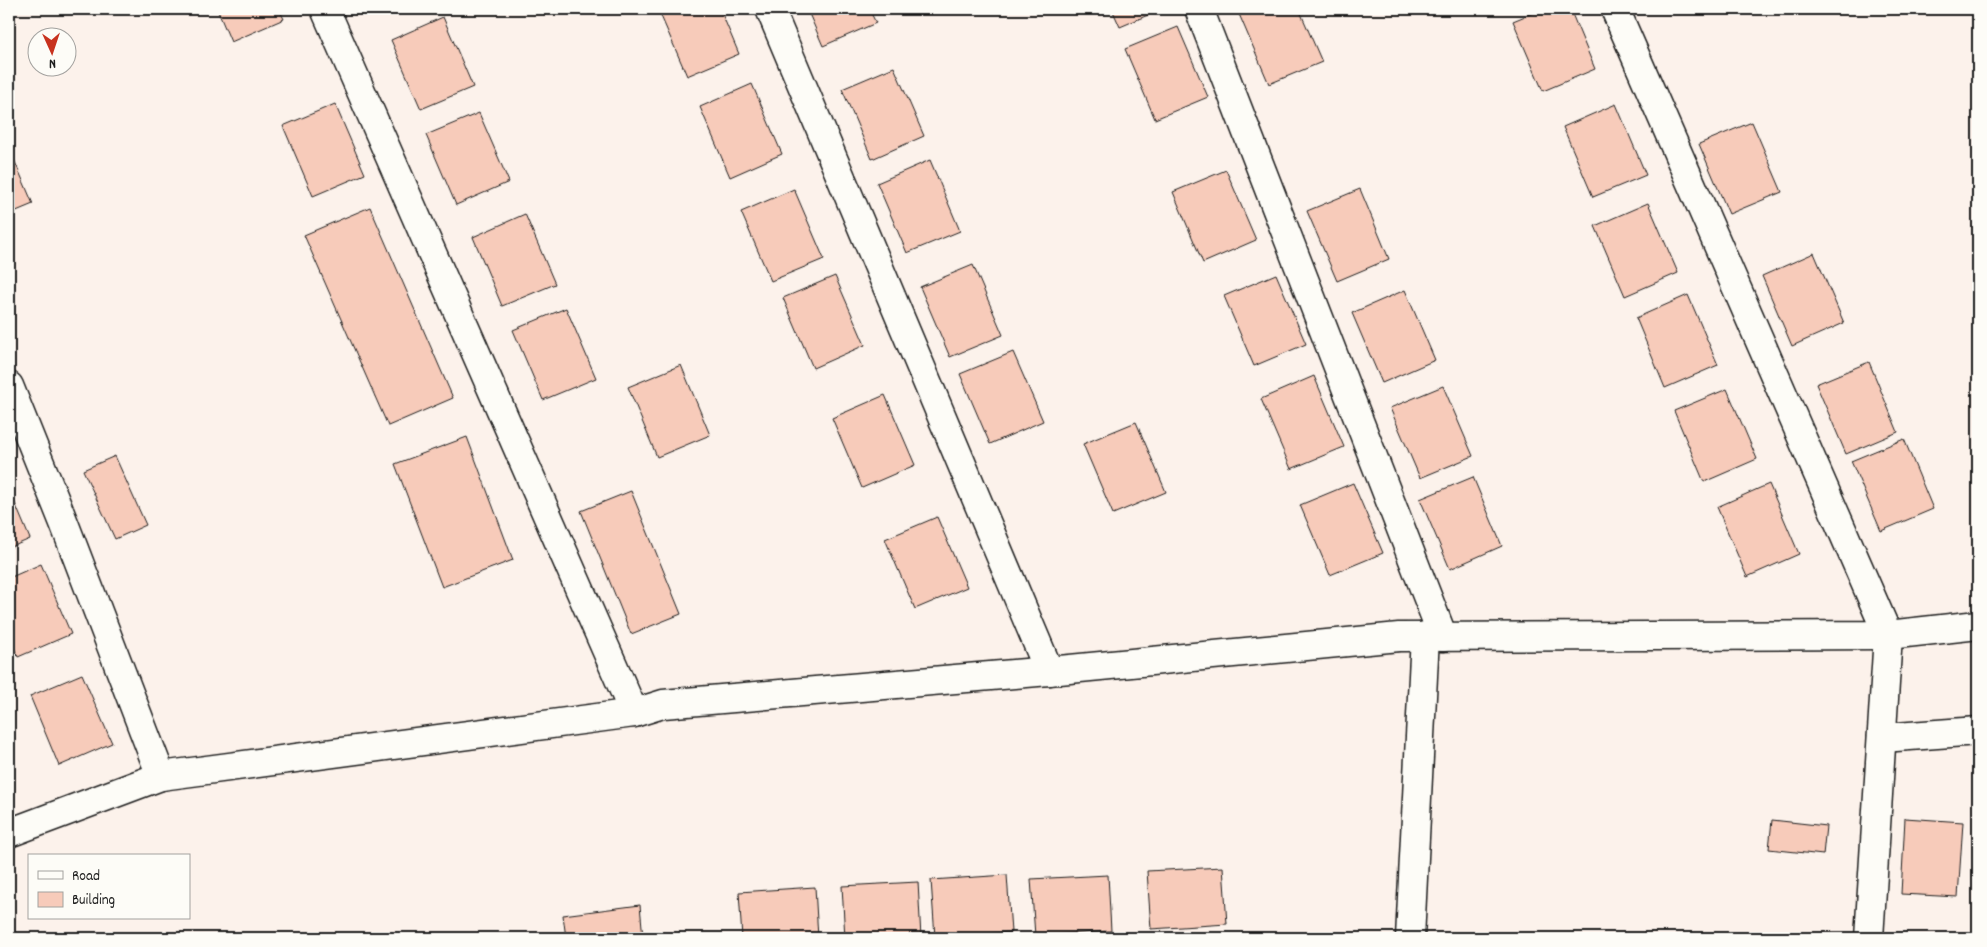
<svg xmlns="http://www.w3.org/2000/svg" width="1987" height="947" font-family="Dekko,sans-serif">
<style>
.building{fill:#f7cbba;stroke:#1c1c1c}
.lines{fill:none;stroke-linecap:round;stroke-linejoin:round}
.minor-casing{stroke:#1c1c1c;stroke-width:31}
.minor{stroke:#fdfcf7;stroke-width:28}
</style>
<rect width="100%" height="100%" fill="#fcf2eb"/>
<filter id="ink" filterUnits="userSpaceOnUse"><feTurbulence type="fractalNoise" baseFrequency=".02" numOctaves="2"/><feDisplacementMap in="SourceGraphic" scale="10" xChannelSelector="R" yChannelSelector="G"/><feConvolveMatrix kernelMatrix="1 2 1 2 8 2 1 2 1" color-interpolation-filters="sRGB"/></filter>
<g filter="url(#ink)">
<g class="building">
<polygon points="217,9 279,9 284,19 231,42"/>
<polygon points="658,9 720,9 739,54 687,76"/>
<polygon points="807,9 869,9 876,23 823,46"/>
<polygon points="1112,9 1162,9 1120,27"/>
<polygon points="1252,9 1299,9 1322,62 1269,84 1239,14"/>
<polygon points="1542,9 1570,9 1595,69 1543,91 1513,21"/>
<polygon points="443,17 473,87 421,109 391,40"/>
<polygon points="1178,27 1208,97 1155,119 1125,49"/>
<polygon points="894,67 924,136 872,159 842,89"/>
<polygon points="752,84 782,154 730,177 700,107"/>
<polygon points="335,104 365,174 313,196 283,126"/>
<polygon points="1616,104 1646,175 1593,197 1563,127"/>
<polygon points="479,113 509,182 456,205 426,135"/>
<polygon points="1752,122 1782,192 1729,214 1699,144"/>
<polygon points="9,148 33,204 9,214"/>
<polygon points="930,160 960,231 907,253 877,183"/>
<polygon points="1226,170 1256,240 1203,263 1173,192"/>
<polygon points="794,189 824,259 771,281 741,212"/>
<polygon points="1360,189 1389,259 1337,281 1307,211"/>
<polygon points="1648,203 1678,273 1625,296 1595,226"/>
<polygon points="370,207 453,398 388,426 304,235"/>
<polygon points="525,214 555,284 502,306 473,237"/>
<polygon points="1814,253 1844,323 1792,346 1762,276"/>
<polygon points="973,265 1003,335 950,357 920,287"/>
<polygon points="1276,274 1306,344 1254,366 1224,296"/>
<polygon points="835,276 865,345 813,368 783,298"/>
<polygon points="1405,290 1435,360 1382,383 1352,313"/>
<polygon points="1688,295 1718,365 1665,388 1636,318"/>
<polygon points="566,308 596,378 543,400 513,330"/>
<polygon points="1013,352 1043,421 990,444 960,374"/>
<polygon points="1869,362 1898,432 1846,454 1816,384"/>
<polygon points="681,365 710,435 657,457 628,387"/>
<polygon points="1314,376 1344,447 1291,469 1261,399"/>
<polygon points="1443,386 1473,456 1420,478 1390,408"/>
<polygon points="1727,389 1757,459 1704,482 1674,411"/>
<polygon points="885,395 915,465 862,488 832,418"/>
<polygon points="1136,422 1166,492 1113,514 1083,444"/>
<polygon points="467,437 513,560 442,587 395,464"/>
<polygon points="1904,439 1933,509 1881,531 1851,461"/>
<polygon points="115,456 146,525 115,539 83,470"/>
<polygon points="1473,477 1502,546 1450,569 1420,499"/>
<polygon points="1353,483 1383,553 1330,575 1300,505"/>
<polygon points="1769,484 1799,554 1747,577 1717,507"/>
<polygon points="9,489 30,539 9,548"/>
<polygon points="631,491 681,614 631,634 581,511"/>
<polygon points="937,517 967,587 915,609 885,539"/>
<polygon points="41,564 71,634 18,657 9,635 9,578"/>
<polygon points="82,674 112,743 59,766 30,696"/>
<polygon points="1905,818 1963,822 1958,897 1901,894"/>
<polygon points="1772,820 1826,826 1823,855 1769,849"/>
<polygon points="1223,867 1227,924 1151,929 1147,871"/>
<polygon points="1007,875 1011,932 935,937 931,880"/>
<polygon points="1108,875 1111,931 1035,936 1031,879"/>
<polygon points="918,882 921,938 845,938 842,886"/>
<polygon points="815,887 818,938 742,938 739,892"/>
<polygon points="640,905 643,938 566,938 563,915"/>
</g>
<g class="lines">
<defs>
<g id="minor">
<polyline points="325,9 634,713"/>
<polyline points="770,9 1049,671"/>
<polyline points="1199,9 1443,637"/>
<polyline points="1615,9 1888,635 1869,938"/>
<polyline points="9,386 64,523 161,776"/>
<polyline points="1882,738 1978,731"/>
<polyline points="9,833 161,776 634,713 663,704 1049,671 1399,637 1888,635 1978,625"/>
<polyline points="1410,938 1425,636"/>
</g>
</defs>
<use href="#minor" class="minor-casing"/>
<use href="#minor" class="minor"/>
</g>
</g>
<rect width="1987" height="947" fill="none" stroke="#fdfcf7" stroke-width="30"/>
<rect x="15" y="15" width="1957" height="917" fill="none" stroke="#1c1c1c" stroke-width="2" filter="url(#ink)"/>
<rect x="28" y="854" width="162" height="65" fill="#fdfcf7" stroke="#a3a29f"/>
<rect x="38" y="871" width="25" height="8" fill="#fdfcf7" stroke="#a3a29f"/>
<text x="72" y="880" font-size="15" fill="#1c1c1c">Road</text>
<rect x="38" y="892" width="25" height="15" fill="#f7cbba" stroke="#a3a29f"/>
<text x="72" y="904" font-size="15" fill="#1c1c1c">Building</text>
<g transform="translate(52 52) rotate(177)"><circle r="24" fill="#fdfcf7" stroke="#a3a29f"/>
<path d="M0-4L9 19L0 12L-9 19Z" fill="#c8321e"/>
<text y="-8" font-size="14" font-weight="bold" text-anchor="middle" fill="#1c1c1c">N</text>
</g>
</svg>
